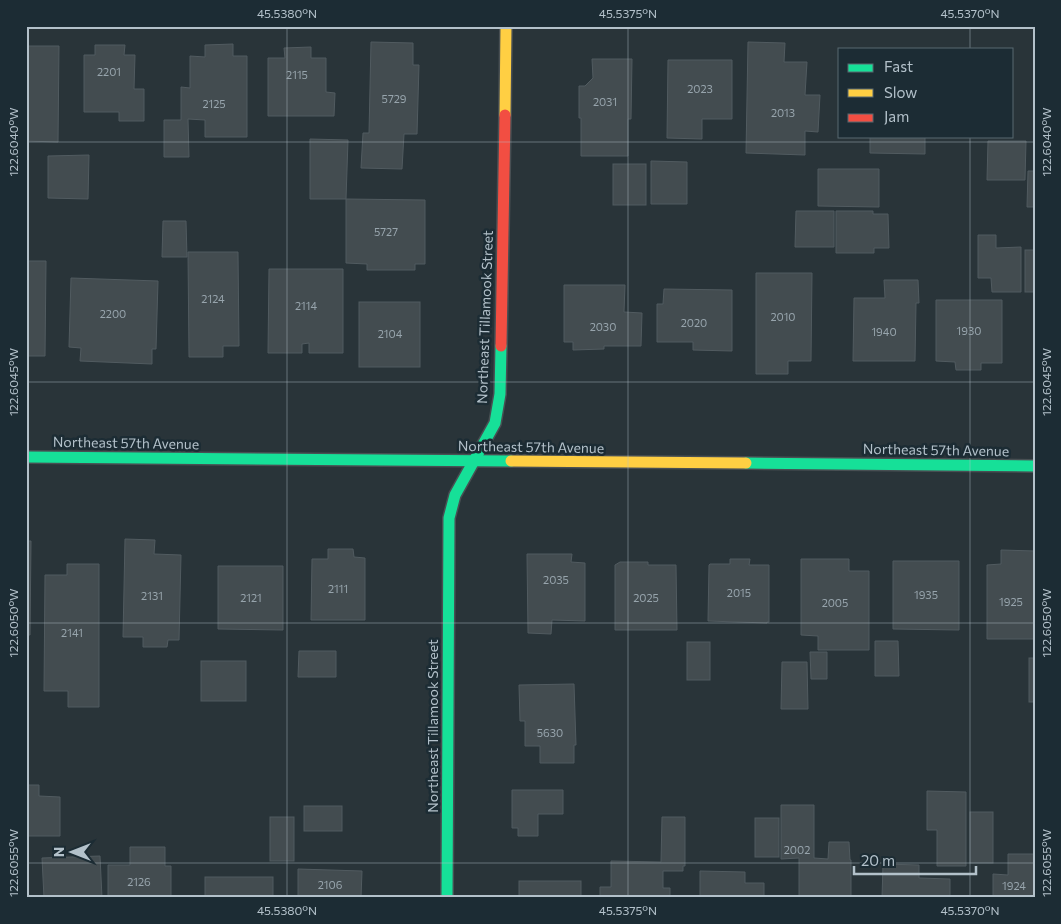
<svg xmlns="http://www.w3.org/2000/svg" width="1061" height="924" font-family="Commissioner,sans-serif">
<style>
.building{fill:#434c50;stroke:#515b60}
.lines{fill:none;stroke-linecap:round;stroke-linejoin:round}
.fast-casing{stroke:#484f53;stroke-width:14}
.slow-casing{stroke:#484f53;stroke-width:14}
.jam-casing{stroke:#484f53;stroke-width:14}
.fast{stroke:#16e098;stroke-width:11}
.slow{stroke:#ffcf43;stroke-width:11}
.jam{stroke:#f24e42;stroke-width:11}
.ticks{fill:none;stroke:#b3c1ca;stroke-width:1;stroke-opacity:0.45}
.labels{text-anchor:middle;stroke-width:5;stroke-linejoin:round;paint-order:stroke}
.number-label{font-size:11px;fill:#97a4ac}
.street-label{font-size:14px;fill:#b3c1ca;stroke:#1c2c34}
.neatline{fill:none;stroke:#b3c1ca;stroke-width:2}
.ticks-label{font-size:12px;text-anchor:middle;fill:#b3c1ca}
</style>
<rect width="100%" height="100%" fill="#293439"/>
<g class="building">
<polygon points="371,42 413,43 413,65 419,65 417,134 404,134 402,169 361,168 363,133 369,133"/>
<polygon points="748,42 785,43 784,62 807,62 805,95 820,95 818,132 805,131 805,155 746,153"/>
<polygon points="233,44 233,56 247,56 247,137 205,137 205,120 188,119 189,157 164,157 164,120 181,120 181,87 190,88 190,56 205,57 205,45"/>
<polygon points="95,45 125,45 124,55 135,55 134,89 144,89 144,121 119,121 119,112 84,112 84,55 95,55"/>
<polygon points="26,46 59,46 58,142 26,141"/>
<polygon points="311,47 311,58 326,58 326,92 335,93 334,116 268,116 268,58 285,58 284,48"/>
<polygon points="592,59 632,59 631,119 628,119 628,156 581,156 581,118 579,118 579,86 585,86 593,78"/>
<polygon points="668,60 732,60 732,119 702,119 702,139 667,138"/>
<polygon points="870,136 925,136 925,154 870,153"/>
<polygon points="310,139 348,140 346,199 310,199"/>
<polygon points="988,141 1026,141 1025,180 987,180"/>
<polygon points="89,155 88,199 48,198 48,156"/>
<polygon points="651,161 687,162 687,204 651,204"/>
<rect x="613" y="164" width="33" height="41"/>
<polygon points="818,169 879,169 879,207 818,206"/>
<polygon points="1028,171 1035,171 1035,207 1027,207"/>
<polygon points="346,199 425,200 425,264 415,264 415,270 367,270 367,264 346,263"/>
<polygon points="796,211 834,211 834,247 795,247"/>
<polygon points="836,211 873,211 873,214 888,214 889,248 874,248 874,253 836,253"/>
<polygon points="163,221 186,221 187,257 162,257"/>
<polygon points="978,235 996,235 996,248 1021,247 1021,292 992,292 991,278 978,278"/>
<rect x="1025" y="250" width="10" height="42"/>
<polygon points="188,252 238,252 239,346 223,346 223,357 189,357"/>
<polygon points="26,261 46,261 45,356 26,356"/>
<polygon points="269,269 343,269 343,353 309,353 309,343 302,344 302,353 268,353"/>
<polygon points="756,273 812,273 811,361 788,361 788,374 756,374"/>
<polygon points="71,278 158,281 156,349 152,349 152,364 80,361 81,348 69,347"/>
<polygon points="884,280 918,280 919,303 916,303 915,361 853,361 854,298 885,298"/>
<polygon points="564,285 625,285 624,312 642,313 641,346 604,346 604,349 573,350 573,342 564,342"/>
<polygon points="664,289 732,290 732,351 693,350 693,342 657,342 657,304 663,304"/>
<polygon points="936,300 1002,300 1002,363 981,363 981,370 956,370 955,362 936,361"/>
<rect x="359" y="302" width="61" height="65"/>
<polygon points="125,539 155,540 154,554 181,555 179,640 168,640 167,647 143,647 143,637 123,637"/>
<polygon points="26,541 31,541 30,635 26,635"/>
<polygon points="328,549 353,549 354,557 365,558 365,620 311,620 312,559 328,559"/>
<polygon points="1001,550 1035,551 1035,639 987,639 987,565 1001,564"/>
<polygon points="527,554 572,554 571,562 585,563 585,621 552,620 551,634 528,633"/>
<polygon points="730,559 750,559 749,565 769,565 769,622 767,622 767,623 708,621 709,565 710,564 730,564"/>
<polygon points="801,559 849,559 849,571 869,571 869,650 818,650 818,636 801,635"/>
<polygon points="893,561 959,561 959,630 893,629"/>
<polygon points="620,562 648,562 648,565 676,565 677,630 615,630 615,565"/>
<polygon points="67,564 99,564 99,707 68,707 68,691 44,691 45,575 67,575"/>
<polygon points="218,566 283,566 283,630 218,629"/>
<polygon points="875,641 898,641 899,676 875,676"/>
<rect x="687" y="642" width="23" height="38"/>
<polygon points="299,651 336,651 336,677 298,677"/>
<polygon points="810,652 827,652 827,679 811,679"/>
<rect x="1029" y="658" width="6" height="44"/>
<rect x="201" y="661" width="45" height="40"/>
<polygon points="782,662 807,662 808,709 781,709"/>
<polygon points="574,684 576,745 574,745 574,763 540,763 540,746 525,746 525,721 520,721 519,685"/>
<polygon points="26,785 39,785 39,796 60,797 60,836 26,836"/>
<polygon points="512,790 563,790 563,814 538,814 538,836 518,836 518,828 512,828"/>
<polygon points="927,791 966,792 966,866 937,866 937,830 927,830"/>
<polygon points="781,805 814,805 814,858 828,859 829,842 849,842 850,860 851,860 851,898 799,898 799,858 781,859"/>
<rect x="304" y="806" width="38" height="25"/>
<rect x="970" y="812" width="23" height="51"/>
<rect x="270" y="817" width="24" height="44"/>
<polygon points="662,817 685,817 685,866 683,866 683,871 663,871 663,888 670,888 670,898 600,898 600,887 611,887 611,861 661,862"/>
<rect x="755" y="818" width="24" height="39"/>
<polygon points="130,847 165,847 165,866 171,866 171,898 108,898 108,865 130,865"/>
<polygon points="1008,854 1035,854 1035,898 993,898 993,874 1008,875"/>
<polygon points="100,856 102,898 44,898 42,858"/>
<rect x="26" y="859" width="2" height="39"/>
<polygon points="883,864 919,865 919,878 950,879 950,898 882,898"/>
<polygon points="298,869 362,871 361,898 298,898"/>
<polygon points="700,871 745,872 745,883 764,883 764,898 700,898"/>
<rect x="205" y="877" width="68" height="21"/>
<rect x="519" y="881" width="62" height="17"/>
</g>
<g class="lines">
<defs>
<g id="fast">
<polyline points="26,457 511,461"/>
<polyline points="746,463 1035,466"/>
<polyline points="447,898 449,518 455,495 495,423 500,394 501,346"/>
</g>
<g id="slow">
<polyline points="505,115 506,26"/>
<polyline points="511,461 746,463"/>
</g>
<polyline id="jam" points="501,346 505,115"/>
</defs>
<use href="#fast" class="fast-casing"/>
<use href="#slow" class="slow-casing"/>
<use href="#jam" class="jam-casing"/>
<use href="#fast" class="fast"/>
<use href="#slow" class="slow"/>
<use href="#jam" class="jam"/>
</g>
<path class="ticks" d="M287,26v872M628,26v872M970,26v23M970,136v762M26,142h1009M26,382h1009M26,623h1009M26,863h1009"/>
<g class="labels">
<g class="number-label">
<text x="109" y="76">2201</text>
<text x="297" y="79">2115</text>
<text x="700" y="93">2023</text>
<text x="394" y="103">5729</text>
<text x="605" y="106">2031</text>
<text x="214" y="108">2125</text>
<text x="783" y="117">2013</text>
<text x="386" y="236">5727</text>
<text x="213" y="303">2124</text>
<text x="306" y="310">2114</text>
<text x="113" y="318">2200</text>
<text x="783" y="321">2010</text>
<text x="694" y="327">2020</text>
<text x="603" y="331">2030</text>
<text x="969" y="335">1930</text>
<text x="884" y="336">1940</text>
<text x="390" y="338">2104</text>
<text x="556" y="584">2035</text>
<text x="338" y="593">2111</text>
<text x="739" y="597">2015</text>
<text x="926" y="599">1935</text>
<text x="152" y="600">2131</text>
<text x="251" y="602">2121</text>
<text x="646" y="602">2025</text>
<text x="1011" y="606">1925</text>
<text x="835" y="607">2005</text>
<text x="72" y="637">2141</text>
<text x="550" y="737">5630</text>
<text x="797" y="854">2002</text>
<text x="139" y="886">2126</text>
<text x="330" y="889">2106</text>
<text x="1014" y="890">1924</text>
</g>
<g class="street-label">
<text transform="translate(485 317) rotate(-88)" y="5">Northeast Tillamook Street</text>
<text transform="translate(126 443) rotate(1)" y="5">Northeast 57th Avenue</text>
<text transform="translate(531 447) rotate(1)" y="5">Northeast 57th Avenue</text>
<text transform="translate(936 450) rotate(1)" y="5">Northeast 57th Avenue</text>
<text transform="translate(433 726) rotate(-90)" y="5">Northeast Tillamook Street</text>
</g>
</g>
<rect width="1061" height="924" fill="none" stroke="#1c2c34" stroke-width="55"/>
<rect x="838" y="48" width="175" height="90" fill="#1c2c34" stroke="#586870"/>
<rect x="848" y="64" width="25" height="8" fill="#16e098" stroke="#586870"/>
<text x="884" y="72" font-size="15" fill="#b3c1ca">Fast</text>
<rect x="848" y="89" width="25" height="8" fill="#ffcf43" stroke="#586870"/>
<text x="884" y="98" font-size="15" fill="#b3c1ca">Slow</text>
<rect x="848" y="114" width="25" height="8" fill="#f24e42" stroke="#586870"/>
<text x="884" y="122" font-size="15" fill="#b3c1ca">Jam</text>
<g transform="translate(72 852) rotate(270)" stroke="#1c2c34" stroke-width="4" paint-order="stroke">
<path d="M0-4L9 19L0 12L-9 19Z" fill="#b3c1ca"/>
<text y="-8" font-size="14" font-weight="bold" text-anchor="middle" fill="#b3c1ca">N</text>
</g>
<path d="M854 866v8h122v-8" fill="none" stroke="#b3c1ca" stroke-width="2.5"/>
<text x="861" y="866" font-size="15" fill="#b3c1ca" stroke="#1c2c34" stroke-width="4" paint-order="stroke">20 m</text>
<rect x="28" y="28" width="1006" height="868" class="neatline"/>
<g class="ticks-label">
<text x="287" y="18">45.5380°N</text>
<text x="628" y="18">45.5375°N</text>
<text x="970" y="18">45.5370°N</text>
<text transform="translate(1047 142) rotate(-90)" y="4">122.6040°W</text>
<text transform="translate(14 142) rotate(-90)" y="4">122.6040°W</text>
<text transform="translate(1047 382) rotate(-90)" y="4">122.6045°W</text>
<text transform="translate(14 382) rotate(-90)" y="4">122.6045°W</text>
<text transform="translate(1047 623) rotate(-90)" y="4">122.6050°W</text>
<text transform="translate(14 623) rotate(-90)" y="4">122.6050°W</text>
<text transform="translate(1047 863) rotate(-90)" y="4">122.6055°W</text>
<text transform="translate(14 863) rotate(-90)" y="4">122.6055°W</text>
<text x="287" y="915">45.5380°N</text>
<text x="628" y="915">45.5375°N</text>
<text x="970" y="915">45.5370°N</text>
</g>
</svg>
